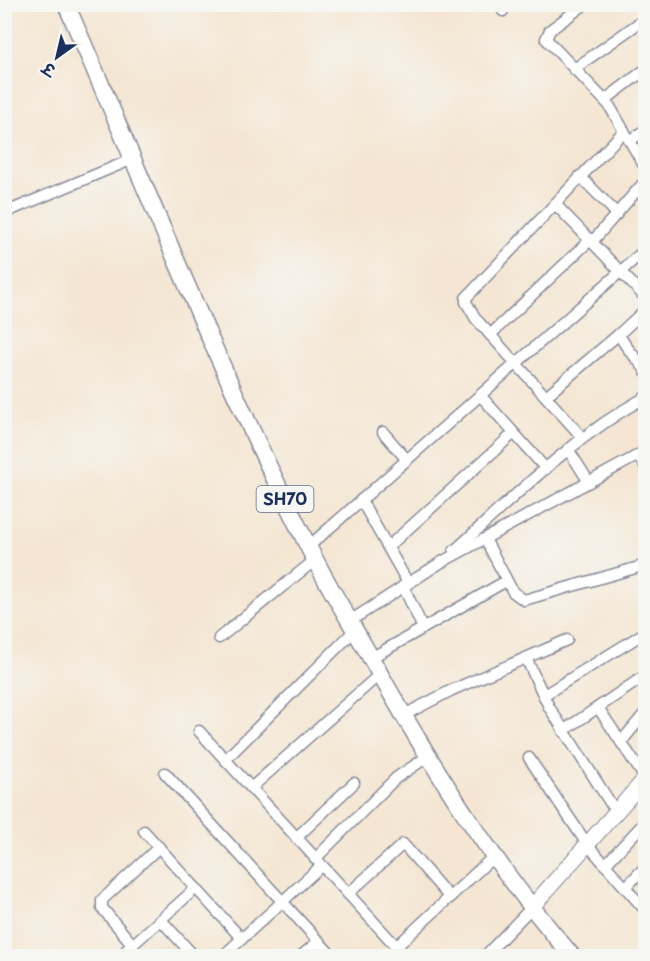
<svg xmlns="http://www.w3.org/2000/svg" width="650" height="961" font-family="'Playpen Sans','Playpen Sans Deva',sans-serif">
<style>
.lines{fill:none;stroke-linecap:round;stroke-linejoin:round}
.street-casing{stroke:#888a98;stroke-width:13}
.secondary-casing{stroke:#888a98;stroke-width:17}
.primary-casing{stroke:#888a98;stroke-width:19}
.street{stroke:#fff;stroke-width:10}
.secondary{stroke:#fff;stroke-width:15}
.primary{stroke:#fff;stroke-width:16}
.labels{text-anchor:middle;stroke-width:4.5;stroke-linejoin:round;paint-order:stroke}
.shield{fill:#f6f6f2;stroke:#5d6b8a;stroke-width:1.5}
.shield-label{font-size:16px;font-weight:bold;fill:#1b2f5e}
</style>
<rect width="100%" height="100%" fill="#f6f6f2"/>
<filter id="ink" filterUnits="userSpaceOnUse"><feTurbulence type="fractalNoise" baseFrequency=".0167" numOctaves="2"/><feDisplacementMap in="SourceGraphic" scale="12" xChannelSelector="R" yChannelSelector="G"/><feConvolveMatrix kernelMatrix="1 2 1 2 8 2 1 2 1" color-interpolation-filters="sRGB"/></filter>
<filter id="wash" filterUnits="userSpaceOnUse"><feTurbulence type="fractalNoise" baseFrequency=".008" numOctaves="4" result="noise"/><feDisplacementMap in="SourceGraphic" scale="24" xChannelSelector="R" yChannelSelector="G"/><feGaussianBlur stdDeviation="1.35" result="paint"/><feColorMatrix in="noise" values="0 0 0 0 0 0 0 0 0 0 0 0 0 0 0 0 0 1.4 0 .05"/><feComposite in="paint" operator="in"/></filter>
<g filter="url(#wash)">
<rect width="100%" height="100%" fill="#f4e6d2"/>
</g>
<g filter="url(#ink)">
<g class="lines">
<defs>
<g id="street">
<polyline points="585,4 550,30 546,39 609,105 646,169"/>
<polyline points="503,11 505,4"/>
<polyline points="574,69 646,18"/>
<polyline points="605,100 646,69"/>
<polyline points="630,141 646,129"/>
<polyline points="580,176 617,214"/>
<polyline points="555,204 646,298"/>
<polyline points="4,213 133,159"/>
<polyline points="592,242 646,180"/>
<polyline points="4,286 4,296"/>
<path d="M646,309l-27,25c8,18 19,23 27,38"/>
<polyline points="490,335 590,240"/>
<polyline points="480,395 546,469"/>
<polyline points="546,396 619,334"/>
<polyline points="383,432 407,460"/>
<polyline points="582,437 476,319 466,302 466,298 624,131"/>
<polyline points="568,449 589,482"/>
<polyline points="638,455 646,467"/>
<polyline points="361,500 408,583"/>
<polyline points="485,539 513,592 524,600 646,565"/>
<polyline points="308,547 646,249"/>
<polyline points="388,547 514,433"/>
<path d="M454,551c61,-55 119,-114 192,-154"/>
<polyline points="403,586 423,628"/>
<polyline points="350,621 440,563 646,451"/>
<polyline points="219,638 315,560"/>
<polyline points="371,658 506,581"/>
<polyline points="526,658 549,707 616,812"/>
<polyline points="544,695 646,632"/>
<polyline points="599,709 645,778"/>
<polyline points="404,715 452,690 567,640"/>
<polyline points="199,731 405,956"/>
<polyline points="563,731 646,675"/>
<polyline points="621,742 646,712"/>
<polyline points="529,758 587,844 646,911"/>
<polyline points="225,760 355,630"/>
<polyline points="165,773 332,956"/>
<polyline points="251,788 380,674"/>
<polyline points="144,831 242,939"/>
<polyline points="296,838 354,783"/>
<polyline points="315,859 396,778 427,757"/>
<polyline points="605,865 646,821"/>
<polyline points="625,888 646,866"/>
<polyline points="348,894 403,844 450,898"/>
<polyline points="161,920 194,956"/>
<polyline points="133,945 102,908 102,900 159,847"/>
<polyline points="396,947 493,857"/>
<polyline points="120,956 196,888"/>
<polyline points="223,956 321,866"/>
<polyline points="301,956 319,941"/>
<polyline points="485,956 531,908"/>
</g>
<polyline id="secondary" points="531,908 646,778"/>
<path id="primary" d="M66,4c80,181 152,366 242,542 19,39 43,76 64,114 60,107 120,203 200,296"/>
</defs>
<use href="#street" class="street-casing"/>
<use href="#secondary" class="secondary-casing"/>
<use href="#primary" class="primary-casing"/>
<use href="#street" class="street"/>
<use href="#secondary" class="secondary"/>
<use href="#primary" class="primary"/>
</g>
</g>
<g class="labels">
<rect class="shield" x="256.5" y="486" width="57" height="26" rx="4.5"/>
<g class="shield-label">
<text x="285" y="505">SH70</text>
</g>
</g>
<rect width="650" height="961" fill="none" stroke="#f6f6f2" stroke-width="24"/>
<g transform="translate(57 57) rotate(214)" stroke="#f6f6f2" stroke-width="4.5" paint-order="stroke">
<path d="M0-4.5L10 22L0 15L-10 22Z" fill="#1b2f5e"/>
<text y="-9" font-size="16" font-weight="bold" text-anchor="middle" fill="#1b2f5e">उ</text>
</g>
</svg>
